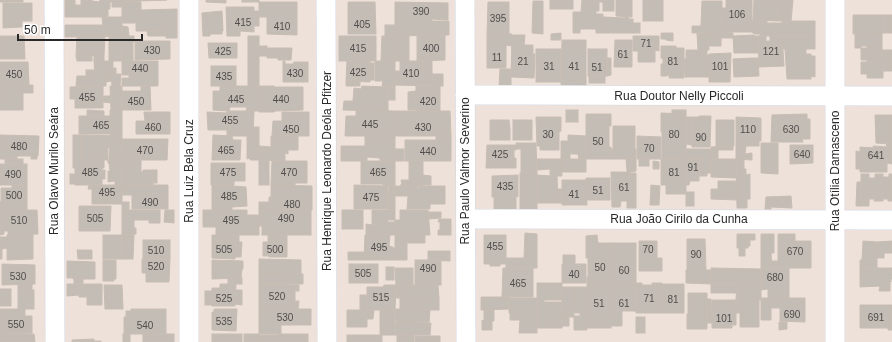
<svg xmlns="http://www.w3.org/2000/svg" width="892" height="342" font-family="Arial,sans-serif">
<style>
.building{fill:#c4bdb5;stroke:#c8bdb3}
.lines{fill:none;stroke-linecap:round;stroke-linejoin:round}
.street-casing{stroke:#ced6e4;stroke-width:20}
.street{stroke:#fff;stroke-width:19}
.labels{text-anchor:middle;stroke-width:3;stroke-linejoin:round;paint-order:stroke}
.number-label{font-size:10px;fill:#504e4c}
.street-label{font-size:12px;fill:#292929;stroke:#fff}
</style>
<rect width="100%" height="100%" fill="#ede1d9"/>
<g class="building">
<rect x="0" y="0" width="23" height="2"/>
<rect x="65" y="0" width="10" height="5"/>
<polygon points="81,0 92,0 92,1 99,2 100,0 122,0 122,7 112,7 112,2 110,2 110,9 108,9 108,17 65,17 65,5 81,5"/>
<polygon points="122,0 167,0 139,1 139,2 122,2"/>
<polygon points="206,0 226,0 226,3 206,2"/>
<rect x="242" y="0" width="17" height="2"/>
<rect x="550" y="0" width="23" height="9"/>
<polygon points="582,0 603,0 603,2 599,2 599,11 596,11 596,14 603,14 603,33 596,33 596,29 580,29 580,33 573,33 573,12 581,12"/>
<rect x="603" y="0" width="11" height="11"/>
<polygon points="616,0 632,0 632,17 616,16"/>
<rect x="643" y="0" width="20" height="21"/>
<polygon points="726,0 752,0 752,32 722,32 722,8 726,8"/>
<polygon points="754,0 778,0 778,21 753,20"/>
<polygon points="778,0 793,0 791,21 778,21"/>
<polygon points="533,1 543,1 543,34 532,33"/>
<polygon points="702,1 722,1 722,32 692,33 692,26 701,26"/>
<polygon points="122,2 141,2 141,10 177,9 177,38 166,38 166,31 136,31 136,23 122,23"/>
<polygon points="259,2 297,2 297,35 267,34 267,17 259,17"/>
<polygon points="348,2 375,2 376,34 348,34"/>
<polygon points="395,2 448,3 448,20 432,19 432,21 449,21 449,35 395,36"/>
<polygon points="488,2 509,2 509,34 487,34"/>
<polygon points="3,3 32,3 32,21 22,21 22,27 3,28"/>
<polygon points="226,7 254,7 254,11 259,11 259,26 254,26 254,32 240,31 240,36 227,36"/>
<polygon points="222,11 223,31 222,31 222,34 210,34 210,36 203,36 202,13"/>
<polygon points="853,15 884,15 884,33 853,34"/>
<rect x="884" y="15" width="8" height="18"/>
<polygon points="102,17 122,17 122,36 65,37 65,25 103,25"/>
<polygon points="603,17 625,18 625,17 629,17 628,19 633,19 633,33 603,33"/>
<polygon points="752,20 767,21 767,23 782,23 782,21 815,21 815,36 760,36 760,34 754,34 752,32"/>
<rect x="633" y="23" width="7" height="10"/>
<rect x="385" y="25" width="10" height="11"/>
<polygon points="122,26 128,27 129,36 122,36"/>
<polygon points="147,31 166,31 166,36 148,36"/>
<polygon points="722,32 733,33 733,38 721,38 721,46 709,46 708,33"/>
<polygon points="561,33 561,40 551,40 551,34"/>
<polygon points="661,33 673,33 673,41 666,40 666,39 661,39"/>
<polygon points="697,33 708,33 709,50 707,50 707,55 709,55 709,77 685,77 684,59 686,59 686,50 698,50"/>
<polygon points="882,33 882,48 867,48 867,46 861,46 861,48 855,48 855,34"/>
<polygon points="487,34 512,34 512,46 506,45 506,68 487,68"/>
<polygon points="409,35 409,61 395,61 395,36"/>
<polygon points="445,35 445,60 417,61 417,36"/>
<polygon points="512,35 525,35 524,45 533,45 533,54 535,54 534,78 511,77"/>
<polygon points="754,35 754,36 758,36 758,53 734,53 733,36"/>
<polygon points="0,36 24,36 25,59 0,59"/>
<polygon points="105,36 104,55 76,56 77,37"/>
<rect x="109" y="36" width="13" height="25"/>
<polygon points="122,36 134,36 134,42 133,42 133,61 122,61"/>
<rect x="248" y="36" width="11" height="25"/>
<rect x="339" y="36" width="37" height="25"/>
<polygon points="382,36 395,36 395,61 381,61"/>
<polygon points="633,36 659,36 659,51 655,50 655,62 638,62 638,51 633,51"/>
<polygon points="758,36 766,36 766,41 770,41 770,36 782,36 784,66 759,67"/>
<polygon points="782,36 815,36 815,49 806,49 806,54 811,54 811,56 815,56 815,77 811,76 811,79 787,79 785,49 783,49"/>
<polygon points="562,40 586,40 586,86 561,87"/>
<polygon points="615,40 632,40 632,67 614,67"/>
<polygon points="135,41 170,41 170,59 135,60"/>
<polygon points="208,43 237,43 237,58 209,58"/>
<rect x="259" y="46" width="8" height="10"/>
<polygon points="661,46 676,46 676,48 684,48 684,78 669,78 669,75 667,75 667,76 661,76 661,64 663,64 663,59 661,58"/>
<polygon points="267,48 292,48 291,60 278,60 278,58 267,58"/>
<polygon points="861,48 882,48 883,62 867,62 867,60 861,60"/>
<rect x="536" y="49" width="25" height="33"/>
<rect x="588" y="49" width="19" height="27"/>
<polygon points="882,50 892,50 892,71 883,71"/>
<polygon points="731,53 730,82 709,82 709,54"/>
<polygon points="92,55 92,61 77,61 76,56"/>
<rect x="94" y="55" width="10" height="6"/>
<polygon points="607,58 611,58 611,75 607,76"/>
<polygon points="752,58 758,58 759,76 734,77 733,59"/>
<polygon points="94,61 113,61 113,70 106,70 106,86 76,86 77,76 95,76"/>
<polygon points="122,61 158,61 158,86 122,86 122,78 129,78 129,75 122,75"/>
<rect x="248" y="61" width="11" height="25"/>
<polygon points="283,61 285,61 285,64 293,64 294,62 308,62 308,82 283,82"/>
<polygon points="347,61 370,61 370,82 346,81"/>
<polygon points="375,61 395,61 395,87 382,86 383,81 375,81"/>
<polygon points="400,61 423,61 423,73 433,74 433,86 395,85 395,71 400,71"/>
<polygon points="423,61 432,61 432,74 423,73"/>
<polygon points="0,62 28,62 29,85 0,85"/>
<polygon points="861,62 883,62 883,78 867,78 867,74 861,74"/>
<rect x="370" y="63" width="4" height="17"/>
<rect x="211" y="66" width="25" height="20"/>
<polygon points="113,68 116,68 116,74 111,74 111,81 106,82 106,70 113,70"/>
<polygon points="500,69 511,69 511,86 499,86"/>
<rect x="86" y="70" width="9" height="6"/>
<polygon points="111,74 121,74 120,86 112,86"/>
<rect x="433" y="74" width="10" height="12"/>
<rect x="589" y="76" width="16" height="7"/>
<polygon points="346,81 360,82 360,86 346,86"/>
<polygon points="0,85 33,85 33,93 23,93 23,110 0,110"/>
<polygon points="103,86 103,108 75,108 75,99 70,99 70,87"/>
<polygon points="110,86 122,86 122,110 111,110"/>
<polygon points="141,86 150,86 151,110 122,110 122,91 141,91"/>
<polygon points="220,86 259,86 259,111 246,111 247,107 230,107 229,111 213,110 213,91 220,91"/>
<polygon points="259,86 274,86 274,87 303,87 303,110 275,111 274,112 259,112"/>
<polygon points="362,86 388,87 388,111 343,110 344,101 353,101 354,88 361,89"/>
<rect x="416" y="86" width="24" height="5"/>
<rect x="388" y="87" width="7" height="13"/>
<rect x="416" y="91" width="24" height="20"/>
<polygon points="416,91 416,110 408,110 408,92"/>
<polygon points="103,96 111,96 111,103 103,102"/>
<polygon points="87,110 104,111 104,116 87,116"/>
<polygon points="110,110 122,110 122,136 110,136 110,134 79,134 79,116 110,116"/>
<polygon points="356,110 395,111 395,136 345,136 346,116 356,116"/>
<rect x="566" y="110" width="12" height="12"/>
<rect x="672" y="110" width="14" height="4"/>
<polygon points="227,111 254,111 253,136 227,136 227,130 208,130 207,112 227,113"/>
<polygon points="395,111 450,111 451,136 395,136"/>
<polygon points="144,112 170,112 170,134 136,134 136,121 145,121"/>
<polygon points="282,112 309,112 309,136 272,136 273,121 282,121"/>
<polygon points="661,113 686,114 686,159 662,159 662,132 661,132"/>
<polygon points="586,114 611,114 611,126 609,126 609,147 611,147 611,159 586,159"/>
<polygon points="807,114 807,119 810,119 810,139 802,139 803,142 771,142 772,115"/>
<polygon points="875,115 892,115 892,144 876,143"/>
<polygon points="699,116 711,116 710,147 692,147 692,117 699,117"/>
<polygon points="536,117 561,117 561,131 559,132 559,150 540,150 540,146 537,146"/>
<polygon points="686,117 692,117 692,145 686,144"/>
<polygon points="736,117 761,118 761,141 759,141 759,146 746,146 745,154 752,153 752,160 736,159"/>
<polygon points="490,120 509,120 510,130 490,130"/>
<rect x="513" y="120" width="10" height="20"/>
<rect x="523" y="120" width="9" height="20"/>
<polygon points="716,120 734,120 734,146 716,147"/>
<polygon points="613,126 635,126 635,149 636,149 636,159 611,159 611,149 613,149"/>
<rect x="253" y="127" width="6" height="9"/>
<rect x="490" y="130" width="20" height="10"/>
<polygon points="0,135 39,136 38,156 37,156 37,159 31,159 31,156 17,156 17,159 0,159"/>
<rect x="73" y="135" width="8" height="25"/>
<polygon points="81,135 122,136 122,160 109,160 110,147 108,148 108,160 81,160"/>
<polygon points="213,135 232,136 233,140 241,140 240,160 212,160"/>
<polygon points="568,135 586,136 586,159 579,159 578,154 570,154 570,159 561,159 561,141 568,141"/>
<polygon points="247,136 259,136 259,160 250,160 250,158 247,159"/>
<polygon points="271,136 298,136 298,150 288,150 288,154 285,153 285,161 259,160 259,151 271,151"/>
<polygon points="365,136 395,136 395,161 380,161 380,158 367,157 367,161 341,161 341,146 365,146"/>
<polygon points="436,136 451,136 451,161 405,161 405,140 436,140"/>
<polygon points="637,136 661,137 661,159 637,159"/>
<polygon points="122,139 168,139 167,160 122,160"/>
<polygon points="516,143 536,143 537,173 521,173 521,149 516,149"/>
<polygon points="761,143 778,143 778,174 761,173"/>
<polygon points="886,144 892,144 892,164 887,163 887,172 860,172 860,147 874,148 873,146 887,147"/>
<polygon points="487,145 516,145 516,150 514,150 514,158 516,158 516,168 486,168"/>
<polygon points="790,145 813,145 813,163 790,164"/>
<polygon points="259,146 271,147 271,151 259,151"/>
<polygon points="733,146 733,150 718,150 718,159 711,159 711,147"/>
<rect x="395" y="149" width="9" height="12"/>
<rect x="686" y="149" width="25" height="10"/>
<polygon points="856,151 860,152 860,169 856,169"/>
<rect x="5" y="159" width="18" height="5"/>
<polygon points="537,159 561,159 562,176 557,176 558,203 537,203 537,175 550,176 550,169 537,170"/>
<polygon points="561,159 586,159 586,172 562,172"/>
<polygon points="626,159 636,159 636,171 630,172 630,173 628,173 628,172 627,171"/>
<rect x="639" y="159" width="10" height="7"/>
<polygon points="661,159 686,159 686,194 666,194 666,185 661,185"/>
<polygon points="686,159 699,159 699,181 690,181 689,185 686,185"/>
<polygon points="699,159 711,159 711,173 707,173 707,176 699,176"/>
<polygon points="711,159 736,159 736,178 711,177"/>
<polygon points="736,159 744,160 744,169 746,169 746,175 750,174 750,199 747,199 747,208 737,208"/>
<polygon points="73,160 104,160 104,168 102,168 102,170 105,170 105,179 102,179 102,185 75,185 75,168 73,168"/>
<polygon points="108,160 122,160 122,185 115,185 115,181 108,182 108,171 110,171 109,163 108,163"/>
<polygon points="122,160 141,160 141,172 143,172 143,170 153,170 153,185 122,185"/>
<rect x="259" y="160" width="10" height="25"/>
<polygon points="272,161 307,161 307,183 295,183 295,186 271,185"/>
<polygon points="361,161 395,161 395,186 383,185 383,184 361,184"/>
<polygon points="409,161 423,161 423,186 401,186 401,184 402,184 401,180 409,180"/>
<polygon points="653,161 659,162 659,169 653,169"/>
<polygon points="211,163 245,163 245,181 234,181 234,185 211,185"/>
<rect x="0" y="164" width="27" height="21"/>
<rect x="153" y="170" width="4" height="13"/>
<polygon points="611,172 628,172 628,173 636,173 636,208 627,208 627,201 621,201 620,207 612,207"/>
<rect x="520" y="173" width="17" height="36"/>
<rect x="70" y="174" width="5" height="10"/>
<rect x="861" y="174" width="8" height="27"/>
<polygon points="875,174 883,174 883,201 874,201 875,188 869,188 869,178 875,178"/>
<polygon points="889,174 892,174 892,201 888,201 889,188 882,188 882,177 889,177"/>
<polygon points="423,175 431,176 431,185 422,185"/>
<polygon points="518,175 518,197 516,196 516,209 494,209 494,197 492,197 492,176"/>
<polygon points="586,178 610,178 610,200 587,200"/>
<polygon points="562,180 586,180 587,205 562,205"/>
<polygon points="718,181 736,181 737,200 711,199 711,189 718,189"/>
<polygon points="857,182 861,182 861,201 869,201 869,206 856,206"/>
<polygon points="12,185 27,185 27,210 0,210 0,201 1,202 1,188 12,188"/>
<polygon points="89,185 122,185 122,204 92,204 92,189 88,189"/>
<polygon points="122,185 168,185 168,209 132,209 132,195 122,195"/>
<polygon points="212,185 233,185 233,186 246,187 247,206 232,207 232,210 212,210"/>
<polygon points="271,185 312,186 312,210 271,210"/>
<polygon points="354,185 388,186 388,209 354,209"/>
<polygon points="651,185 660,186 659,205 650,205"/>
<polygon points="389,186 395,186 395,210 388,210"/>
<polygon points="395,186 418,186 417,188 419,188 419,186 445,186 445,204 430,204 430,209 407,209 408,196 395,196"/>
<polygon points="869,188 875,188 874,199 868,199"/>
<polygon points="882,188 889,188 888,199 882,199"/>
<polygon points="557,189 562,189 562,203 558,203"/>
<rect x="686" y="192" width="8" height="14"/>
<polygon points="791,196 792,208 771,207 771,209 765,209 766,197"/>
<polygon points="269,197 271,197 271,210 259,210 259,202 269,202"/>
<rect x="122" y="202" width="7" height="8"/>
<polygon points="79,206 111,206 110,231 79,231"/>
<polygon points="0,210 37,210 38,234 8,235 8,231 4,231 4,234 0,235"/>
<polygon points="122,210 160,210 160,223 149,223 149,220 134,220 134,228 136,228 136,234 122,235"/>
<polygon points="165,210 174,210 174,223 164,222"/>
<polygon points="203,210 247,210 247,215 259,215 259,235 216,235 216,227 203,227"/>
<rect x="259" y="210" width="3" height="16"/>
<rect x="262" y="210" width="49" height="25"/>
<rect x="342" y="210" width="21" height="19"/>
<polygon points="372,210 395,210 395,220 388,220 387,222 395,222 395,235 366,235 366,224 372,225"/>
<polygon points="400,210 428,210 430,235 395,235 395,220 400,220"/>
<polygon points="428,212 441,212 441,218 429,219"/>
<polygon points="439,219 451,219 451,235 438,235 438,230 440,230 440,222 438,222"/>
<polygon points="525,233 537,234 537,268 506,268 506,264 500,264 500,266 490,266 490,264 484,264 484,235 506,235 506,258 524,258"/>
<polygon points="33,234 33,259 7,260 7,248 2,249 2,259 0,259 0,237 7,237 7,235"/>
<polygon points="737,234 748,234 748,248 745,248 745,256 739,256 739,248 737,248"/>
<polygon points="748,234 755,234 755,240 750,240 750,246 748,246"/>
<polygon points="761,234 774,234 774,253 771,253 772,268 761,268"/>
<polygon points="778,234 795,234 795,241 811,241 811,268 778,268"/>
<rect x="103" y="235" width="19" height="24"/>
<polygon points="122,235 134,235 133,259 122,259"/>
<polygon points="212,235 239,235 239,242 242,242 241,257 235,257 236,241 212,241"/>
<polygon points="268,235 287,235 287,257 269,257 269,256 263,256 263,242 268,242"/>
<polygon points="365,235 390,235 389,246 393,247 393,248 395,248 395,260 364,260"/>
<polygon points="395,235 425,235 425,243 407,243 407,260 395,260"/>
<polygon points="597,235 598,243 611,243 611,283 587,283 587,277 588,277 588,258 586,258 586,236"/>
<polygon points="687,239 705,239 706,270 711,270 711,284 686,283 686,270 687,270"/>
<rect x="143" y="240" width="27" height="19"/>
<polygon points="212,241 236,241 235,259 212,258"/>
<polygon points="639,241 657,241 657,258 662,258 662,271 639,271"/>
<polygon points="863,241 877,242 877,268 860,268 860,260 862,260"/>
<polygon points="892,241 892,253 884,253 884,258 877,258 877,242"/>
<rect x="611" y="243" width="25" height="40"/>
<polygon points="77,250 92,250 92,259 78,259"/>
<polygon points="428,251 450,251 450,261 428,260"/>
<polygon points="348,252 365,252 364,260 348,260"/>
<polygon points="563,255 575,255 575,264 586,264 586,283 562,283 562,264 563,264"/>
<polygon points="142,259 170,259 169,282 146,282 146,273 142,273"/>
<polygon points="259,259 301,260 301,274 259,273"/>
<polygon points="103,260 116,260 116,279 114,279 114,281 103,281"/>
<polygon points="212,260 243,261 243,269 242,269 241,278 212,279"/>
<rect x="415" y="260" width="26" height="25"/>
<polygon points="67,261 95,262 95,279 73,279 73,278 67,278"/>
<polygon points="771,261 779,261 778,268 772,268"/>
<polygon points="2,264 35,265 35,284 2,285"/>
<rect x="349" y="264" width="29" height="19"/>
<rect x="386" y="267" width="8" height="13"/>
<polygon points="395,268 413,268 413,285 396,285"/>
<polygon points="503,268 533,268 533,297 502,297"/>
<polygon points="711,268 761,269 761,285 711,284"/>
<polygon points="761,268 789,268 789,298 768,298 768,289 761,290"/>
<polygon points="860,268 892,268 892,279 891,279 891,282 890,282 890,291 879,291 880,286 860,287"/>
<polygon points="259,273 303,274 303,284 259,284"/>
<rect x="228" y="278" width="14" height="6"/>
<rect x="74" y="279" width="9" height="5"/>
<polygon points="537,283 562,283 562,300 544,300 544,302 562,302 562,328 537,328"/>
<rect x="587" y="283" width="24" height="45"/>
<polygon points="611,283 636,283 636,311 622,311 622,326 611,326"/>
<polygon points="636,283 642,283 642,285 652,285 652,283 662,283 661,313 636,313"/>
<polygon points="32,284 32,290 18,290 18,285"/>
<polygon points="67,284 102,284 102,305 87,305 87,297 79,297 79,295 67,296"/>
<polygon points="220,284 236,284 235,306 212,306 212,288 220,288"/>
<polygon points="259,284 299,285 299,291 295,291 295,301 299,301 298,309 259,309"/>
<polygon points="662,284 684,284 684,313 661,313"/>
<polygon points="711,284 737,284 736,293 711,293"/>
<polygon points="737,284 761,285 761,300 759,300 759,327 740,327 740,300 736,300"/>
<polygon points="104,285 122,285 123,309 105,309"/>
<polygon points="384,285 396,285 395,310 367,310 367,287 383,287"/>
<rect x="396" y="285" width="4" height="13"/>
<polygon points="400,285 438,285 439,298 400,298"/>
<polygon points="562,287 575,287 574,310 569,310 568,313 562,313"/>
<polygon points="575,287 587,287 587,330 574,330 574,316 580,316 580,313 574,313"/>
<rect x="0" y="289" width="11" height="17"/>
<rect x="18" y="290" width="16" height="19"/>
<polygon points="236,290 242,290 242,305 235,304"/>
<rect x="205" y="291" width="7" height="14"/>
<polygon points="688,293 707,293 707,329 687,329 687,314 688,314"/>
<rect x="360" y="295" width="7" height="15"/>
<polygon points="481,297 509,297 509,309 481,310"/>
<rect x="400" y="298" width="39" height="12"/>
<polygon points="509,298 537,298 537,333 519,333 520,320 510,320 510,313 509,313"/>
<polygon points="761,298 805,298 805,322 780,321 780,308 771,308 771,320 761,320"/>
<polygon points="707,299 711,299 712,323 707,323"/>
<polygon points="712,300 736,300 736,325 732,325 732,328 712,328"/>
<rect x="736" y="300" width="4" height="13"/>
<polygon points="860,305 892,305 892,330 888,330 888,328 860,328"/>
<polygon points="0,309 25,309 25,316 32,316 32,333 0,334"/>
<polygon points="131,309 166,309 166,334 124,334 124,317 126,317 126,311 131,311"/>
<polygon points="214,309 237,309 236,331 212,330 212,312 214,312"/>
<polygon points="259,309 311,309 311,325 281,325 281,334 259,334"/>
<polygon points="395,309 430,310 429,322 396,322"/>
<polygon points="347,310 374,310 373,319 367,319 367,327 347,327"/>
<polygon points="380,310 386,310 385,335 380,335"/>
<polygon points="386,310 395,310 395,335 385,335"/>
<polygon points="484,310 494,310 494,321 492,321 492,330 482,330 482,320 484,321"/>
<polygon points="569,310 574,310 574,317 569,317 569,326 562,326 562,313 568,313"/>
<rect x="636" y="317" width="9" height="16"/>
<polygon points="396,322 431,323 430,335 395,335"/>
<polygon points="779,322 787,322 787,329 779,330"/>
<polygon points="0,334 34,334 35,342 0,342"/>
<rect x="123" y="334" width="7" height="8"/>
<rect x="143" y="334" width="31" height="8"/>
<rect x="212" y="334" width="30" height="8"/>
<rect x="244" y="334" width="15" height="8"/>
<polygon points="278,334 308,334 308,342 259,342 259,335 278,335"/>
<rect x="347" y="335" width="35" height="7"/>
<rect x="397" y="335" width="17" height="7"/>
<rect x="415" y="336" width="17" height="6"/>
<rect x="432" y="336" width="8" height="6"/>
<polygon points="94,339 94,341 101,341 101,342 72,342 72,340"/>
</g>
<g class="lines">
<defs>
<g id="street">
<polyline points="54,0 55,342"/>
<polyline points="189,0 189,342"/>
<polyline points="326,0 327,342"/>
<polyline points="465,0 466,342"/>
<polyline points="835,0 835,342"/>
<polyline points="465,95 892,96"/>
<polyline points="466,219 892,220"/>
</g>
</defs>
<use href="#street" class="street-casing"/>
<use href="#street" class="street"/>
</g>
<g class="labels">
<g class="number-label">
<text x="421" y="15">390</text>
<text x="737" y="18">106</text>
<text x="498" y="22">395</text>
<text x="243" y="26">415</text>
<text x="362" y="28">405</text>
<text x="282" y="30">410</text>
<text x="646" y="47">71</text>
<text x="358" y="52">415</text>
<text x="431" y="52">400</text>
<text x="152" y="54">430</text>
<text x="223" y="55">425</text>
<text x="771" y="55">121</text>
<text x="623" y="58">61</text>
<text x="497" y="61">11</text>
<text x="523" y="65">21</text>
<text x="673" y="65">81</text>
<text x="549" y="70">31</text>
<text x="574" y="70">41</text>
<text x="720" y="70">101</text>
<text x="597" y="71">51</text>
<text x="140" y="72">440</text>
<text x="358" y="76">425</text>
<text x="295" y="77">430</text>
<text x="411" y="77">410</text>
<text x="14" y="78">450</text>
<text x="224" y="80">435</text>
<text x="87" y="101">455</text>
<text x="236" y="103">445</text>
<text x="281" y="103">440</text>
<text x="136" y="105">450</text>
<text x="428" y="105">420</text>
<text x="230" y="124">455</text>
<text x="370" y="128">445</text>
<text x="101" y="129">465</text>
<text x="153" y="131">460</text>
<text x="423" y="131">430</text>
<text x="291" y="133">450</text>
<text x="748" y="133">110</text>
<text x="791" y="133">630</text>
<text x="548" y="138">30</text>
<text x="674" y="138">80</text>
<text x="701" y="141">90</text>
<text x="598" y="145">50</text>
<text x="19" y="150">480</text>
<text x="649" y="152">70</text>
<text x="145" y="154">470</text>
<text x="226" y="154">465</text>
<text x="428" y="155">440</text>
<text x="500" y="158">425</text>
<text x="802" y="158">640</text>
<text x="876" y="159">641</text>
<text x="693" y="171">91</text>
<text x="90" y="176">485</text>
<text x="228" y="176">475</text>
<text x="289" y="176">470</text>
<text x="378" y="176">465</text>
<text x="674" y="176">81</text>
<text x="13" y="178">490</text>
<text x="505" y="190">435</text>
<text x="624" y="191">61</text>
<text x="598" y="194">51</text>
<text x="107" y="196">495</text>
<text x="574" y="198">41</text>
<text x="14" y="199">500</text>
<text x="229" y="200">485</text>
<text x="371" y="201">475</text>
<text x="150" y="206">490</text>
<text x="292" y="208">480</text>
<text x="95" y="222">505</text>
<text x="286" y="222">490</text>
<text x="19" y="224">510</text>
<text x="231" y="224">495</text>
<text x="495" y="250">455</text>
<text x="379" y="251">495</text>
<text x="224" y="253">505</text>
<text x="275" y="253">500</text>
<text x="648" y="253">70</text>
<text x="156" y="254">510</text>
<text x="795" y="255">670</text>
<text x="696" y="258">90</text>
<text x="156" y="270">520</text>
<text x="600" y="271">50</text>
<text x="428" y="272">490</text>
<text x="624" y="274">60</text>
<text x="363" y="277">505</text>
<text x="574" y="278">40</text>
<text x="18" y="280">530</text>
<text x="775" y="281">680</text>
<text x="518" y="287">465</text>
<text x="277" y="300">520</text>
<text x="381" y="301">515</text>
<text x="224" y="302">525</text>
<text x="649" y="302">71</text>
<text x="673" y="303">81</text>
<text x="599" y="307">51</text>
<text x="624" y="307">61</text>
<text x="792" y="318">690</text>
<text x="285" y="321">530</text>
<text x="876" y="321">691</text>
<text x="724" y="322">101</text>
<text x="224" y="325">535</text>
<text x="16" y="328">550</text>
<text x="145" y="329">540</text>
</g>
<g class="street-label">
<text x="679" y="100">Rua Doutor Nelly Piccoli</text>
<text transform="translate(54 171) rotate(-90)" y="4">Rua Olavo Murilo Seára</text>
<text transform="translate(189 171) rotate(-90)" y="4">Rua Luiz Bela Cruz</text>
<text transform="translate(327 171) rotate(-90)" y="4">Rua Henrique Leonardo Deóla Pfitzer</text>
<text transform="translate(465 171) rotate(-90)" y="4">Rua Paulo Valmor Severino</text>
<text transform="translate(835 171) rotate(-90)" y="4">Rua Otília Damasceno</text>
<text x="679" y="223">Rua João Cirilo da Cunha</text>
</g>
</g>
<path d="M18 34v6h124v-6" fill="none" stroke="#292929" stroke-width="2"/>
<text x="24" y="34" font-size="12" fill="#292929" stroke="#ffffff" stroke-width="3" paint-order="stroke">50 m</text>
</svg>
